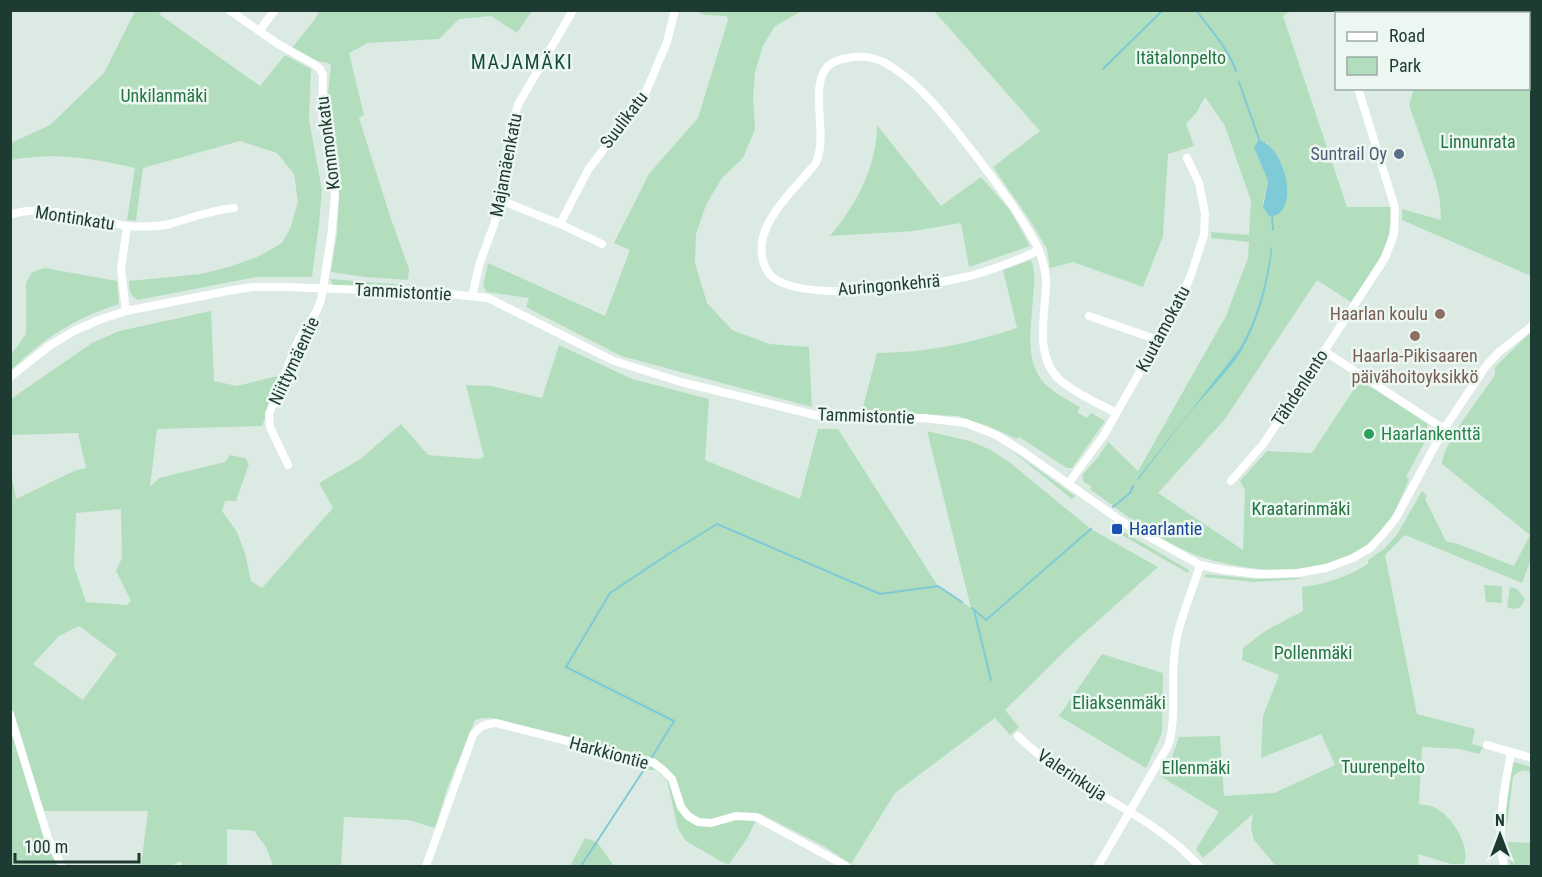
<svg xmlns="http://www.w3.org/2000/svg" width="1542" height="877" font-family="'Roboto Condensed',sans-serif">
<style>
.green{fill:#b3debe;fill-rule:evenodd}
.water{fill:#7ecad6}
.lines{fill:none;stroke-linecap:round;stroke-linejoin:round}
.stream{stroke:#7ecad6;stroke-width:2}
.minor{stroke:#fff;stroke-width:8}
.service-dot{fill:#5c6f8a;stroke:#edf7f2;stroke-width:2}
.education-dot{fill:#8d6e63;stroke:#edf7f2;stroke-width:2}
.leisure-dot{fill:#2e9e5b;stroke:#edf7f2;stroke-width:2}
.transit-dot{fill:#1a4fb4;stroke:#edf7f2;stroke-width:2}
.labels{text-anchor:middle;stroke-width:5;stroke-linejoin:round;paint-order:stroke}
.park-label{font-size:18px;fill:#247542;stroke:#edf7f2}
.street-label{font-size:18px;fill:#1d3b32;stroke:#edf7f2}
.service-label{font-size:18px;fill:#4e5e75;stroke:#edf7f2;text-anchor:end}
.education-label{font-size:18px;fill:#785e54;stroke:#edf7f2;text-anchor:end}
.leisure-label{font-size:18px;fill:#27864d;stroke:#edf7f2;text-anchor:start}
.transit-label{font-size:18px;fill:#164399;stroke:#edf7f2;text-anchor:start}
.neighbourhood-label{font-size:20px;letter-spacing:1.5px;fill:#184e40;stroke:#edf7f2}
</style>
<rect width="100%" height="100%" fill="#dceae4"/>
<g class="green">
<path d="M135,11h28l-4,3 101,72 25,-31 26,14 -2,51 13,70 -3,34 -7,53h-56l-118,23c-9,-4 -9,-11 -9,-19l72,-7 28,-7 28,-10 25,-14 8,-14 8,-27 -4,-28 -17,-21 -37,-12 -97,27 -7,53 -9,-1 8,-52c-46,-10 -77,-16 -124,-8v-17l39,-18 54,-52z"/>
<polygon points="319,11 532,11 517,33 491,16 459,19 439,39 368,43 349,53 364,115 359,118 390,216 409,269 408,280 365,277 331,272 337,233 339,196 327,105 331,64 313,60 292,48 315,19"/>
<polygon points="696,11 802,11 775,26 763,46 755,72 753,97 755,129 743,158 722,178 706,205 696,234 695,263 707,303 732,330 769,344 809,347 812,407 621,356 526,307 529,298 487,292 483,286 488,263 605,316 630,250 614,243 649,174 698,118 728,20 727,16 705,15"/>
<path d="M934,11h356l-7,5 64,191h43c5,37 -19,65 -39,95l-34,-22 -92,139 -67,74 85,57 2,-60 -5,-9 27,-30 45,2 48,-73 68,44 -1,2 3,6 -24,45 3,2c-8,19 -15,38 -28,53 -17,18 -40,30 -64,36 -31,8 -97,-2 -126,-15 -37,-16 -69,-40 -101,-64l2,-2 -8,-5 -2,-7 17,-19 9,-14 30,29 88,-155 22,-58 1,-16 -38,-4v-6l38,3 2,-34 -26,-75 -20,-29 -9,16 -10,11 8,22 -26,8 -5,82 -20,51 -70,-25 -23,6 -3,-19 -16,-27 -38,-55 47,-36zM1266,142c28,30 19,41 7,75l-7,-5 -3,-10 5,-21z"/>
<polygon points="1437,11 1531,11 1531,276 1402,220 1402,209 1441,220 1440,202 1436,182 1409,105 1414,89 1528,88 1528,14 1436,13"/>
<path d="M877,125l64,81 40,-29 29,33 20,36 -61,21 -8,-44 -47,8 -84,5c26,-31 47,-69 47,-111z"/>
<path d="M1031,260c5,13 3,24 2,37 -1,24 -8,57 6,79 8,14 27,23 41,31l-3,5 10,6 4,-5 14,8 -33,47h-5l-48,-31 -2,2 -29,-13 -30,-10 -96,-5 15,-58c54,-1 89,-9 140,-25l-14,-58z"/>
<path d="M45,268l72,13 2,23c-46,15 -73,33 -108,66v-15l15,-21v-51l6,-11z"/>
<polygon points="330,279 404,285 403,288 333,285"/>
<path d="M211,311l3,70 23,5 45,-11 -20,51 -105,3 -7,58 9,-9 66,-16 5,-7 15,3 4,6 -13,37h-11l-3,10 15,21 8,21 6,28 11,7 71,-80 -14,-25 40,-23 42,-36 27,31 51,4 5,-2 -18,-72 25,1 51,12 17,-53 73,34 77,20 -4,61 95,39 18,-70h20l100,157 33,22 -44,-177 43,10 21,9 18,12 82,67 67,38 -87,78 -66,65 14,17 -9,8 -15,-17 -100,75 -44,71 -29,-19 -63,-32 -11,24 -19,27 -7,-2 -36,-21 -8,-12 -11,-49 -11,-10h-12l7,-13 -159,-39h-9l-8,2 -28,69 -12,39 -26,-8 -65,-3 -3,49h-24l-1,-1 -43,1 -7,-19 -12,-16 -27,-2v37h-44l-3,-5 -8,5h-31l7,-55h-107l21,55h-51l-1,-400 6,33 58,-28 12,-3 -8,-35 -67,2v-36l81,-56 27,-12zM121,509l1,49 -6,13 15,30 -4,4 -41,-3 -12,-36 2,-53zM79,626l38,28 -34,46 -50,-36 26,-28z"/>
<path d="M1531,332l1,225 -10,26 -117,-48 -20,20 32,159 58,15 -3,15 11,3 -4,7 -19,-5 -38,-2 -3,57c4,1 10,1 14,3 18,7 38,38 31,57h-13l-33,-10 1,12h-143l-22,-26 -3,-12 2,-14 -50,44 -7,-9 23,-37 -59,-36 11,-16 8,-23 41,-1 4,60 50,-3 61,-28 -14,-31 -60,24 2,-42 16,-41 -37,-15 1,-12 22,-17 38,-20 -1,-24c24,-3 45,-10 66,-23v-4l17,-12 13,-15 24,-42 5,5 -2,3 21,42 12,3 56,22 16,-31 -88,-71c1,-22 40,-69 53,-89v-8z"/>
<polygon points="1007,447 1075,496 1072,499"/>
<polygon points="1122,531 1189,570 1188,573 1120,534"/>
<polygon points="1206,574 1255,579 1300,578 1300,579 1255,582 1204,577"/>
<polygon points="1484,585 1502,586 1502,603 1486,602"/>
<polygon points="1510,587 1517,589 1525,599 1520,608 1513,609 1507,607"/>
<polygon points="1102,654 1163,673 1162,733 1146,768 1059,716"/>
<polygon points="1514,762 1531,767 1531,772 1522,770 1513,776 1507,827 1504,826 1512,766"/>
<polygon points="585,838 597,842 614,866 570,866"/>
<polygon points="1507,842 1531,843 1531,866 1510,866"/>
</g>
<g class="water">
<path d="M1259,140c29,8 41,78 10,76l-6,-9 5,-26 -14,-34z"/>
<path d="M1271,247l1,1c-2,32 -15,78 -32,105 -14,21 -32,38 -48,57 -19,23 -36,47 -54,70l-1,-1 103,-131c17,-29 27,-67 31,-101z"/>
</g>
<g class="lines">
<g class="stream">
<path d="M1196,10c14,19 32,38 40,61"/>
<polyline points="1103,69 1163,10"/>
<polyline points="1239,82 1260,142"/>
<polyline points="1272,215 1273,230"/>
<polyline points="1113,507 1130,493 1133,486"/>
<polyline points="972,608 986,620 1091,529"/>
<polyline points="974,610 991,680"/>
<polyline points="652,757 674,721 566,667 610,593 667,555 717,524 880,594 938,586 962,602"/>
<polyline points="581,866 645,768"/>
</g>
<g class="minor">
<polyline points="229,10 278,44 314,64 320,69 323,75 322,115 333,173 335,197 331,238 321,300 316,312 299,339 269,414 270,427 288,465"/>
<polyline points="259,31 275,10"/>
<polyline points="500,200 560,224 588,170 645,94 667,42 675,10"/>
<path d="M10,215c31,-12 84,5 117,11l-6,43 5,42"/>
<polyline points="560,224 602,244"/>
<path d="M127,226c14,1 29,1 43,-2 21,-6 41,-14 64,-16"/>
<path d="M1039,250c-18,-36 -42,-66 -66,-98 -24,-30 -48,-64 -81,-85 -13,-9 -28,-12 -44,-9 -7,1 -14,3 -20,8 -20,21 1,67 -12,97 -18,22 -50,51 -54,79 -2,13 2,30 13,37 38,24 152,7 195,-3 24,-7 47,-15 69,-26 4,11 7,21 7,32 0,31 -13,74 14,98 16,14 38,23 56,33"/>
<polyline points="472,296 480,262 494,225 500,200 505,182 510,128 519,103 573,10"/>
<polyline points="1089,316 1158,340"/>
<polyline points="1324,351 1444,429"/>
<polyline points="10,377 49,346 74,331 99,320 126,311 233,290 253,287 287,287 440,293 488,298 614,361 681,382 819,416 860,419 924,418 966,423 996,435 1022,451 1121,521 1200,565 1224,570 1258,574 1298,573 1326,568 1353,558 1370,548 1383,534 1396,518 1444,429 1486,366 1499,352 1532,326"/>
<polyline points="1231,481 1264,443 1385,258 1394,234 1395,208 1358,88"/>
<polyline points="1068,484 1104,435 1181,299 1192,272 1204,235 1205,213 1199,183 1187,158"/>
<polyline points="10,714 48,838 62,866"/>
<path d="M1018,736c53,53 131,74 181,130"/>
<polyline points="1487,745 1532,758"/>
<path d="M426,866l47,-131c7,-9 11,-11 23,-12l158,40 9,7 9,9 9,28 7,9 10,6 13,1 25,-7 20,1 90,49"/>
<path d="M1098,866l70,-120c9,-27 3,-59 6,-88 2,-32 17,-62 26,-93"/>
<path d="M1504,866c-8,-37 0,-76 7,-113"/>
</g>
</g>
<circle class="service-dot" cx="1399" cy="154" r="6"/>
<g class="education-dot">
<circle cx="1440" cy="314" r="6"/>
<circle cx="1415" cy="336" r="6"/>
</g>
<circle class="leisure-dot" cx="1369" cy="434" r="6"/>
<rect class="transit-dot" x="1111" y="523" width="12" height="12" rx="3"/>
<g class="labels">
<g class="park-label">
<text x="1181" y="64">Itätalonpelto</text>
<text x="164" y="102">Unkilanmäki</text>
<text x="1478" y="148">Linnunrata</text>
<text x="1301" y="515">Kraatarinmäki</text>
<text x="1313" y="659">Pollenmäki</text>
<text x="1119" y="709">Eliaksenmäki</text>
<text x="1383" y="773">Tuurenpelto</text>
<text x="1196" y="774">Ellenmäki</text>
</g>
<g class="street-label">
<text transform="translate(624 120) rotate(-53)" y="6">Suulikatu</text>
<text transform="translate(328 143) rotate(-97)" y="6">Kommonkatu</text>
<text transform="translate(506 165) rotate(-79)" y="6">Majamäenkatu</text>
<text transform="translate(75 218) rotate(9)" y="6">Montinkatu</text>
<text transform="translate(889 285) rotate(-5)" y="6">Auringonkehrä</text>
<text transform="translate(403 292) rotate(3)" y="6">Tammistontie</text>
<text transform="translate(1163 329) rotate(-62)" y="6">Kuutamokatu</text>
<text transform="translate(294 361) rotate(-65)" y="6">Niittymäentie</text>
<text transform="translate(1300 388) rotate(-57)" y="6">Tähdenlento</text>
<text transform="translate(866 416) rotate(2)" y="6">Tammistontie</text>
<text transform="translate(609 753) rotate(15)" y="6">Harkkiontie</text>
<text transform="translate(1072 775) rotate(33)" y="6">Valerinkuja</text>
</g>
<g class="service-label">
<text x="1387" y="160">Suntrail Oy</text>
</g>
<g class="education-label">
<text x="1428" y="320">Haarlan koulu</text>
<text x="1415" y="362" text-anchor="middle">Haarla-Pikisaaren<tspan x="1415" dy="21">päivähoitoyksikkö</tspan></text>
</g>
<g class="leisure-label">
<text x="1381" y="440">Haarlankenttä</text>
</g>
<g class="transit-label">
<text x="1129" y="535">Haarlantie</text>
</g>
<g class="neighbourhood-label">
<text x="522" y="69">MAJAMÄKI</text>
</g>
</g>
<rect width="1542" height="877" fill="none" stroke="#1d3b32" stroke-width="24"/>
<rect x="1335" y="12" width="195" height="78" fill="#edf7f2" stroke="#9aaca5" stroke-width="1.5"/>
<rect x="1347" y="32" width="30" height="9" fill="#ffffff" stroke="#9aaca5" stroke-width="1.5"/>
<text x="1389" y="42" font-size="18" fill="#1d3b32">Road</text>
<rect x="1347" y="57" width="30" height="18" fill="#b3debe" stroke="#9aaca5" stroke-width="1.5"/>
<text x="1389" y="72" font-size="18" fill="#1d3b32">Park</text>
<g transform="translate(1500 835)" stroke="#edf7f2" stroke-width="4.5" paint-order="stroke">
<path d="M0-4.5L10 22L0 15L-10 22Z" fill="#1d3b32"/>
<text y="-9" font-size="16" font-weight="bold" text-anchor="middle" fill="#1d3b32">N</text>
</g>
<path d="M15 853v9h124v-9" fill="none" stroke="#1d3b32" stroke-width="3"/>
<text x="24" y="853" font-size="18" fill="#1d3b32" stroke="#edf7f2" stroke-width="4.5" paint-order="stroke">100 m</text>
</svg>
